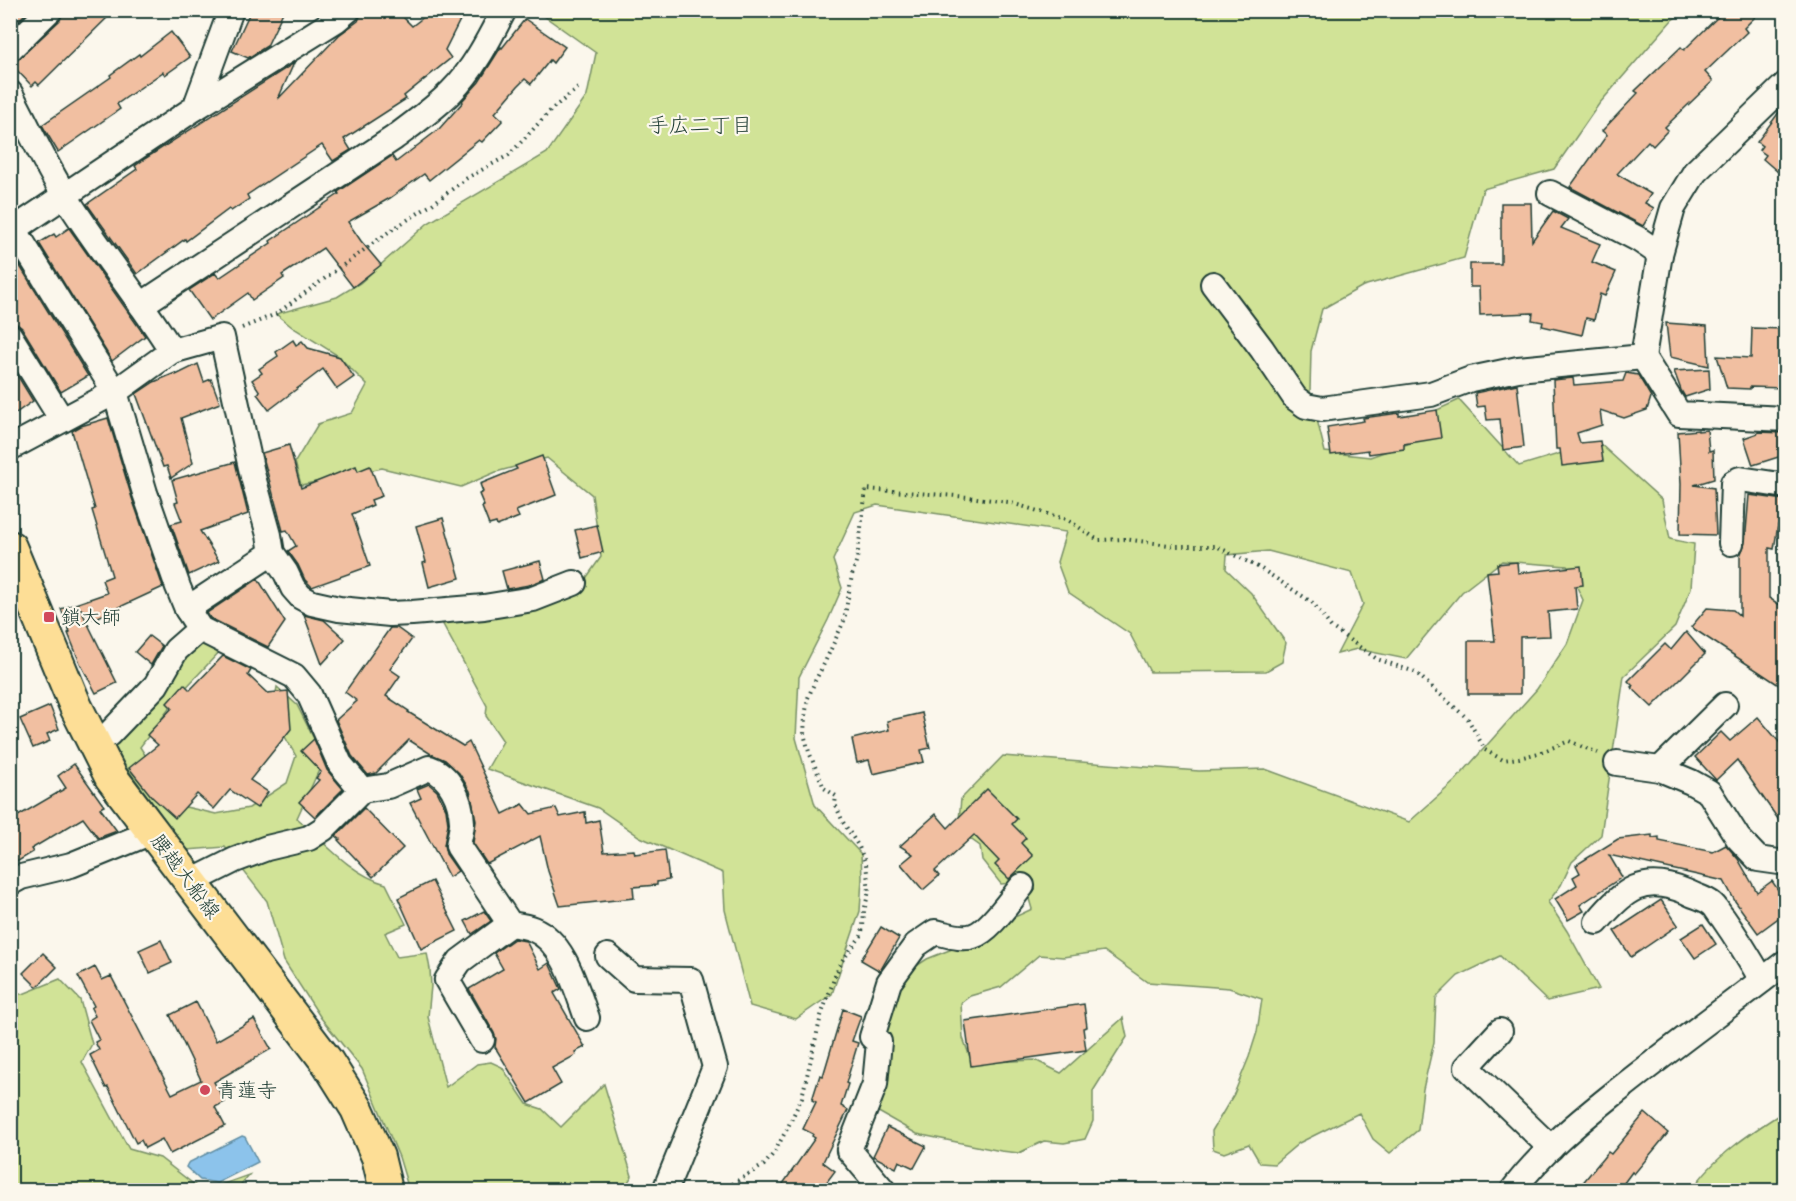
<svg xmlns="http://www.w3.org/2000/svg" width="1796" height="1201" font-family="Kalam,'Klee One',sans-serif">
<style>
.green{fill:#d1e397;stroke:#789066;stroke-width:1.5}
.water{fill:#8cc3eb;stroke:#608da2;stroke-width:1.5}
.building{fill:#f1bfa1;stroke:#1f3d34;stroke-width:1.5}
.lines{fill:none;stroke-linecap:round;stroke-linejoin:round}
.minor-casing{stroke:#1f3d34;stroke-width:28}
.major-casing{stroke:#1f3d34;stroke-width:36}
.path{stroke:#1f3d34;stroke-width:4;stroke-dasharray:1.5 4.5;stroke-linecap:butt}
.minor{stroke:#fbf7ec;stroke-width:24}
.major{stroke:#fdde96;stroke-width:32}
.poi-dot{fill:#d1495b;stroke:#fbf7ec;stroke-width:2}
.labels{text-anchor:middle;stroke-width:4.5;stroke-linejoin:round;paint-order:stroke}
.poi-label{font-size:20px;fill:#1f3d34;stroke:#fbf7ec;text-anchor:start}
.street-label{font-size:20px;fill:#1f3d34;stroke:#fbf7ec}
.neighbourhood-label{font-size:21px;fill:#1f3d34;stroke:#fbf7ec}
</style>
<rect width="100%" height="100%" fill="#fbf7ec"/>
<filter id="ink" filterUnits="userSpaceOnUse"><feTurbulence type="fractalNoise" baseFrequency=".0167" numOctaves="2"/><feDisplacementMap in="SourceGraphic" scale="12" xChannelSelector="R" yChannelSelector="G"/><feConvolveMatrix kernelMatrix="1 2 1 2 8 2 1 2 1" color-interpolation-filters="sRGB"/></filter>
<g filter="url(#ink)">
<g class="green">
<polygon points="537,11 1685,11 1672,20 1599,104 1554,169 1483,189 1464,258 1363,286 1322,309 1311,351 1310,391 1325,452 1370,457 1437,434 1437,410 1459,400 1519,466 1598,442 1662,500 1670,539 1694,544 1691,588 1675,627 1624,676 1601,835 1572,862 1561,885 1548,902 1567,931 1599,989 1547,1001 1500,956 1458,976 1436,998 1434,1042 1423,1089 1418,1130 1390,1153 1373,1139 1359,1113 1299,1143 1274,1164 1260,1163 1249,1144 1224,1153 1213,1149 1212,1131 1234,1094 1249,1057 1257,1032 1262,999 1229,988 1147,982 1104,951 1063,957 1039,955 1001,987 970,996 961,1003 963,1038 970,1057 991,1062 1035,1060 1061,1073 1123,1018 1127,1037 1093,1091 1093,1121 1085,1139 1064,1143 1044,1141 1019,1153 1001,1151 917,1134 875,1110 878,1071 895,980 927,959 967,943 987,930 1032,909 1024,882 1001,884 982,860 980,846 958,830 961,799 1003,756 1199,771 1265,769 1409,822 1455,781 1537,689 1567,644 1583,600 1567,566 1502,561 1462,592 1406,659 1357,649 1337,654 1363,604 1352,573 1268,551 1227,555 1226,569 1251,593 1286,643 1282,662 1266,671 1150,672 1130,634 1068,592 1057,562 1066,532 877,505 855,512 833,560 842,588 828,620 799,677 796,738 815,805 861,854 862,878 860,911 832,994 796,1019 750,1006 725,910 723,873 640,837 598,808 487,769 503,741 486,716 487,706 439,617 575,594 601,557 592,495 547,458 496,472 461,487 382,468 301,485 295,462 318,424 352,413 367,385 337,355 292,327 276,314 337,297 360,283 428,223 547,153 587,96 596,53"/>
<path d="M202,639l20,10 -41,44 -41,54 37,58 39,9 33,-6 38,-25 9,-27 -24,-42 5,-27 20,18 27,54 -27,59c27,24 53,56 89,66l20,40 -21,9 12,24 30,-4 3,16 1,17 -3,31 18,70 31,-23 14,-2 11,5 25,37 15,5 19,18 43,-43 28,92 -9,14h-214l-10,-33 -37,-88 -41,-51 -37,-57 -17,-60 -42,-54 -38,3 -61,-83 -10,-18 -2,-12 76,-92z"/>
<polygon points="60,979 80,1000 92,1044 82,1062 129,1149 160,1158 201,1190 11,1190 11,994 23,994"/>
<path d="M1785,1111v79h-93c20,-32 61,-59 93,-79z"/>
<polygon points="249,1175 236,1190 207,1190"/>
</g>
<polygon class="water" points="242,1136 245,1137 258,1162 217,1183 200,1180 186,1167 188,1163"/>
<g class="building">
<polygon points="10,10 29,10 10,29"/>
<polygon points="64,10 115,10 39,85 36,82 32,86 12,65 60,20"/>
<polygon points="251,10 284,10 267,46 248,58 232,51"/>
<polygon points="363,10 396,10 412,26 433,10 465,10 445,50 451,58 404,96 406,99 344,139 351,150 333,161 322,145 247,195 249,199 231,211 229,209 186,241 185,239 137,274 87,204 137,169 135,166 146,158 294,63 278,99 339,35 358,21"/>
<polygon points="1725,10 1762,10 1744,28 1747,32 1705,72 1713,81 1665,127 1668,130 1653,146 1648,141 1617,174 1651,194 1645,203 1654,208 1643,226 1570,187 1607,135 1602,131 1638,93 1635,91 1681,47 1684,50"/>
<polygon points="525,19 565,47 553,63 550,60 531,84 525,79 518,86 495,113 503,120 482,142 479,140 429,180 424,174 390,198 348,222 361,241 381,265 353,287 323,248 282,275 284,278 252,300 248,293 210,320 189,290 215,273 219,278 271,243 270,241 339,194 338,192 392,156 396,162 439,129 463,102 462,101 479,82 501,47 502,48"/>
<polygon points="171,32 190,57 165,75 163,72 117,104 120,109 58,152 42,125 111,77 110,75 139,54 140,56"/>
<polygon points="1785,104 1785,178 1763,159 1766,155 1759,150 1762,146 1757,142"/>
<polygon points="1501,203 1531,203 1532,241 1553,211 1568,219 1561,228 1600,244 1592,262 1616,272 1605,296 1600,294 1594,320 1586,318 1582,335 1542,326 1543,322 1532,320 1533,313 1480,315 1479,287 1470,287 1470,264 1501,264"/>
<polygon points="69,228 145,336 112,361 39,243 54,234 56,237"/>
<polygon points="15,258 88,376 61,392 22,328 17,324 10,322 10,261"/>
<polygon points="1666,323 1707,326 1709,366 1670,357"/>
<polygon points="1752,328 1785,329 1785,388 1750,387 1750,389 1727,388 1717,356 1751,358"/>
<polygon points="293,340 296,345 302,341 308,348 340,357 354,377 337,389 323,369 269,410 257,394 260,392 252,380 262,373 259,369 278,356 276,352"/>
<polygon points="198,364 204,382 211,379 220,403 181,418 193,463 171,478 167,466 163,467 136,394 154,382 175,373 176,375"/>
<polygon points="1709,369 1710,389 1685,397 1681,390 1674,371"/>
<polygon points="14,370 33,401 10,417 10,373"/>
<polygon points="1626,373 1638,375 1651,397 1647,410 1624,418 1600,410 1602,425 1577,433 1580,443 1600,441 1603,461 1562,466 1560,449 1556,449 1553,380 1573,378 1574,385 1623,381"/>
<polygon points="1517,384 1524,447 1503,450 1500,419 1487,420 1485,406 1477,407 1475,393"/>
<polygon points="1437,410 1441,438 1404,444 1404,449 1369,454 1368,450 1331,455 1327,427 1364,421 1363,418 1399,413 1399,416"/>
<polygon points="108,418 132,498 163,587 94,619 80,608 117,683 96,693 80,663 68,633 70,632 61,609 107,593 102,580 112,576 92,510 95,509 72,431 81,426"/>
<polygon points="1698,430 1698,431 1707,430 1709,451 1713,450 1714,479 1694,485 1714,488 1716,535 1680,534 1681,484 1678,432"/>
<polygon points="1758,432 1785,433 1785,455 1753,465 1744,438 1758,433"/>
<polygon points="289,445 301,488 356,466 358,471 370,466 382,496 371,500 373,505 352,514 370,566 312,587 305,580 298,565 288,551 296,546 287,530 283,531 262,453"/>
<polygon points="542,456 556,495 516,511 519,517 497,526 496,523 489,525 482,507 484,506 479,494 483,492 480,484 517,469 515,466"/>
<polygon points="235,462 248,514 200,531 219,561 189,575 171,524 182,521 175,503 178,502 172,480"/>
<polygon points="1749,495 1785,500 1782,526 1778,525 1774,549 1769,548 1769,598 1785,608 1785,689 1691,627 1707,608 1733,610 1740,616 1740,556 1745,543"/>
<polygon points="443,518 460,578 429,587 423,563 426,562 416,526"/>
<polygon points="597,525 603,552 582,558 575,530"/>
<polygon points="540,561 545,579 529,585 507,589 502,571"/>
<polygon points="1517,562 1518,573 1581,566 1583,585 1575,586 1577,609 1548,612 1550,636 1520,637 1520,694 1468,694 1468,641 1495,641 1487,572 1498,571 1497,564"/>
<polygon points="258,579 285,622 268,647 210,618 207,613"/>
<polygon points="304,615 324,620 345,639 322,664"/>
<polygon points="390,628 397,628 412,639 390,669 400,676 386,696 409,711 408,712 463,746 469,742 503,814 523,804 531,814 556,808 560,817 585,812 586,823 599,820 604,852 634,850 635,854 665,850 669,880 657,882 657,885 633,887 634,898 560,906 548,871 540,836 487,864 473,843 476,821 470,791 459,773 445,760 431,754 409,740 376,773 368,775 352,756 336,720 357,701 345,692"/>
<polygon points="1686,632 1705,654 1652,707 1631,687 1633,686 1628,681 1665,644 1671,650"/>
<polygon points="149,636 162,646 151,665 135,652"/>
<polygon points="223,656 251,670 248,675 267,693 288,691 291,729 250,780 268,792 257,808 230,790 214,809 197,794 175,818 152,797 129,768 158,745 147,735 172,708 167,703 184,684 190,690"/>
<polygon points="50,706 59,729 47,734 50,741 33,748 20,719"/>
<polygon points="922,713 930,748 921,750 924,762 873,774 869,760 857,763 852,739 889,730 887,721"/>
<polygon points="1758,717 1785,749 1785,829 1737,760 1716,780 1695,757 1721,732 1730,741"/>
<polygon points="314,739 327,770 343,789 315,817 299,802 319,780 316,778 321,772 301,751"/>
<polygon points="74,764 104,806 100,808 117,831 98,838 83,818 31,849 33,852 10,866 10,815 13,819 66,788 58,776"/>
<polygon points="429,784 437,791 446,809 448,824 444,845 446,854 458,871 449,877 410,803 421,798 417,789"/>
<polygon points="987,789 1017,819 1012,824 1026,838 1021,843 1033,856 1009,879 995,865 999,861 974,835 935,871 939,876 923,890 901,864 913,854 900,846 936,814 948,828"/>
<polygon points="364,808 403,848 373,877 338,840 340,839 336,836"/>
<polygon points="1652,835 1652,838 1659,837 1659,841 1713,852 1726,845 1738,859 1757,892 1772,881 1785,900 1785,913 1758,933 1735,901 1724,881 1609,855 1622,877 1580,905 1584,911 1568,920 1555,899 1577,885 1573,877 1580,873 1576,865 1618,839"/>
<polygon points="432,881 457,931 421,949 398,898"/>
<polygon points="1661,900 1678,925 1631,957 1614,931"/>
<polygon points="484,911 491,921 472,934 465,921"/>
<polygon points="1703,924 1716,944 1695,958 1681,938"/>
<polygon points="881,927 899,938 880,971 861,960"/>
<polygon points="514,939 526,941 540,969 549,963 561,989 554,993 585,1047 575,1052 576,1055 552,1068 561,1084 529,1103 495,1047 496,1039 494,1033 469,989 503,969 494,953"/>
<polygon points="161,940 172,963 150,973 139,950"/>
<polygon points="43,953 57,967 37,987 23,973"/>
<polygon points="95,967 102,980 111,976 172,1094 201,1080 170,1015 196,1002 216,1041 254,1019 271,1049 214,1082 225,1102 215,1107 225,1126 170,1154 162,1139 145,1148 141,1140 136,1143 108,1087 106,1088 90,1055 99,1050 95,1042 99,1040 89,1020 95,1016 91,1008 94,1006 78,976"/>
<polygon points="1084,1004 1087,1027 1083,1028 1086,1050 971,1066 965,1021"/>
<polygon points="843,1009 861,1016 852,1041 858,1043 846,1083 848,1084 841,1106 848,1110 823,1162 835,1171 820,1191 778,1191 815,1138 812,1136 813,1134 803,1129 816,1102 812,1100 820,1075 823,1076"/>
<polygon points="1645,1113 1668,1133 1634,1174 1632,1172 1618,1191 1576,1191 1608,1152 1611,1154"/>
<polygon points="887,1127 926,1146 914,1168 899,1161 896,1168 873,1156"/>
</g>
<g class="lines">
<defs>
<g id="minor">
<polyline points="10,49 50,10"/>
<path d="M10,93c19,35 35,72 57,106 33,52 72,99 105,152"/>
<polyline points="195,108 336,20 348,10"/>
<polyline points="1550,193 1638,239 1660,254"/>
<polyline points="14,229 115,392 145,493 178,587 187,609 200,629 294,676 309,694 340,764 362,790"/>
<polyline points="10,232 195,108 231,10"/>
<polyline points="1213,284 1262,349 1295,398 1306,406 1322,409 1431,394 1471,379 1518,369 1643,357 1660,254 1673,208 1695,172 1786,84"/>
<path d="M141,305l253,-167c20,-15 40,-29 57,-46 23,-23 38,-53 53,-82"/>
<polyline points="10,336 62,420"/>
<polyline points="1643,357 1679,414 1786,419"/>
<polyline points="10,448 115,392 172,351 222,337 253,477 269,535 272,553 286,573 293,588 301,597 312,603 339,609 390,614 412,613 484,607 533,599 574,583"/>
<polyline points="1731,543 1733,483 1740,479 1786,486"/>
<polyline points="187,609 272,553"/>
<polyline points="93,744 109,734 156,685 176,650 200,629"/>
<polyline points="1617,763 1660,769 1691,782 1709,792 1738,838 1758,859 1786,863"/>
<polyline points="1660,769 1725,705"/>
<path d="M191,882l44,-22 32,-12 42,-10 14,-9 39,-39 26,-4 41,-18c21,7 32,32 33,54 0,8 -3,16 -4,24l52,78c7,1 16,2 23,5 32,13 43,60 54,89"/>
<polyline points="10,883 21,877 71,865 152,832"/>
<path d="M1597,922c27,-32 46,-49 90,-30 7,4 18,6 25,12 4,3 7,10 11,14 14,20 27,41 39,62"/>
<polyline points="608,956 634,979 691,980 715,1067 665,1190"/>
<polyline points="1500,1031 1467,1067 1551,1148"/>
<polyline points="482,1040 447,980 460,961 510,924"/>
<path d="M883,1190l-34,-40 26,-66 4,-42 -7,-5 17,-55 27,-37 19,-13c11,2 26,8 38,4 17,-5 37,-36 49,-50"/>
<path d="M1513,1190c27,-36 63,-66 98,-94 57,-46 117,-89 175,-134"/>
</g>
<polyline id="major" points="10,547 76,707 111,777 328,1063 357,1109 378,1157 386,1190"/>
</defs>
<use href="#minor" class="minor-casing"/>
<use href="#major" class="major-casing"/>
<g class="path">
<polyline points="242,328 276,314 390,231 431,205 467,178 509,155 552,109 578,88"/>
<polyline points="722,1190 764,1165 774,1153 787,1129 802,1097 821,1016 835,976 841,962 861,936 863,927 864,911 869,891 866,864 859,847 843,822 835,804 836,796 824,788 809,752 804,734 805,717 808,698 815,681 824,664 844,621 852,575 857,559 866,489 969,497 1008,502 1068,520 1098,540 1124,539 1177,546 1216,546 1260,568 1313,603 1331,627 1377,659 1415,672 1468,719 1485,750 1503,760 1519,758 1539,753 1569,741 1598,753"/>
</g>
<use href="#minor" class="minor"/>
<use href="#major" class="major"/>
</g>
</g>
<g class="poi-dot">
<rect x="43" y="611" width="12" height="12" rx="3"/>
<circle cx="205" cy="1090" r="6"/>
</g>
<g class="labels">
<g class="poi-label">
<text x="61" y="624">鎖大師</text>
<text x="217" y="1097">青蓮寺</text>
</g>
<g class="street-label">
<text transform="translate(186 876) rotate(53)" y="7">腰越大船線</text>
</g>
<g class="neighbourhood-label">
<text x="700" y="132">手広二丁目</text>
</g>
</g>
<rect width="1796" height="1201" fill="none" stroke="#fbf7ec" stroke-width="36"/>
<rect x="18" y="18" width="1760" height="1165" fill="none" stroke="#1f3d34" stroke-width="2" filter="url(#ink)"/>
</svg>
